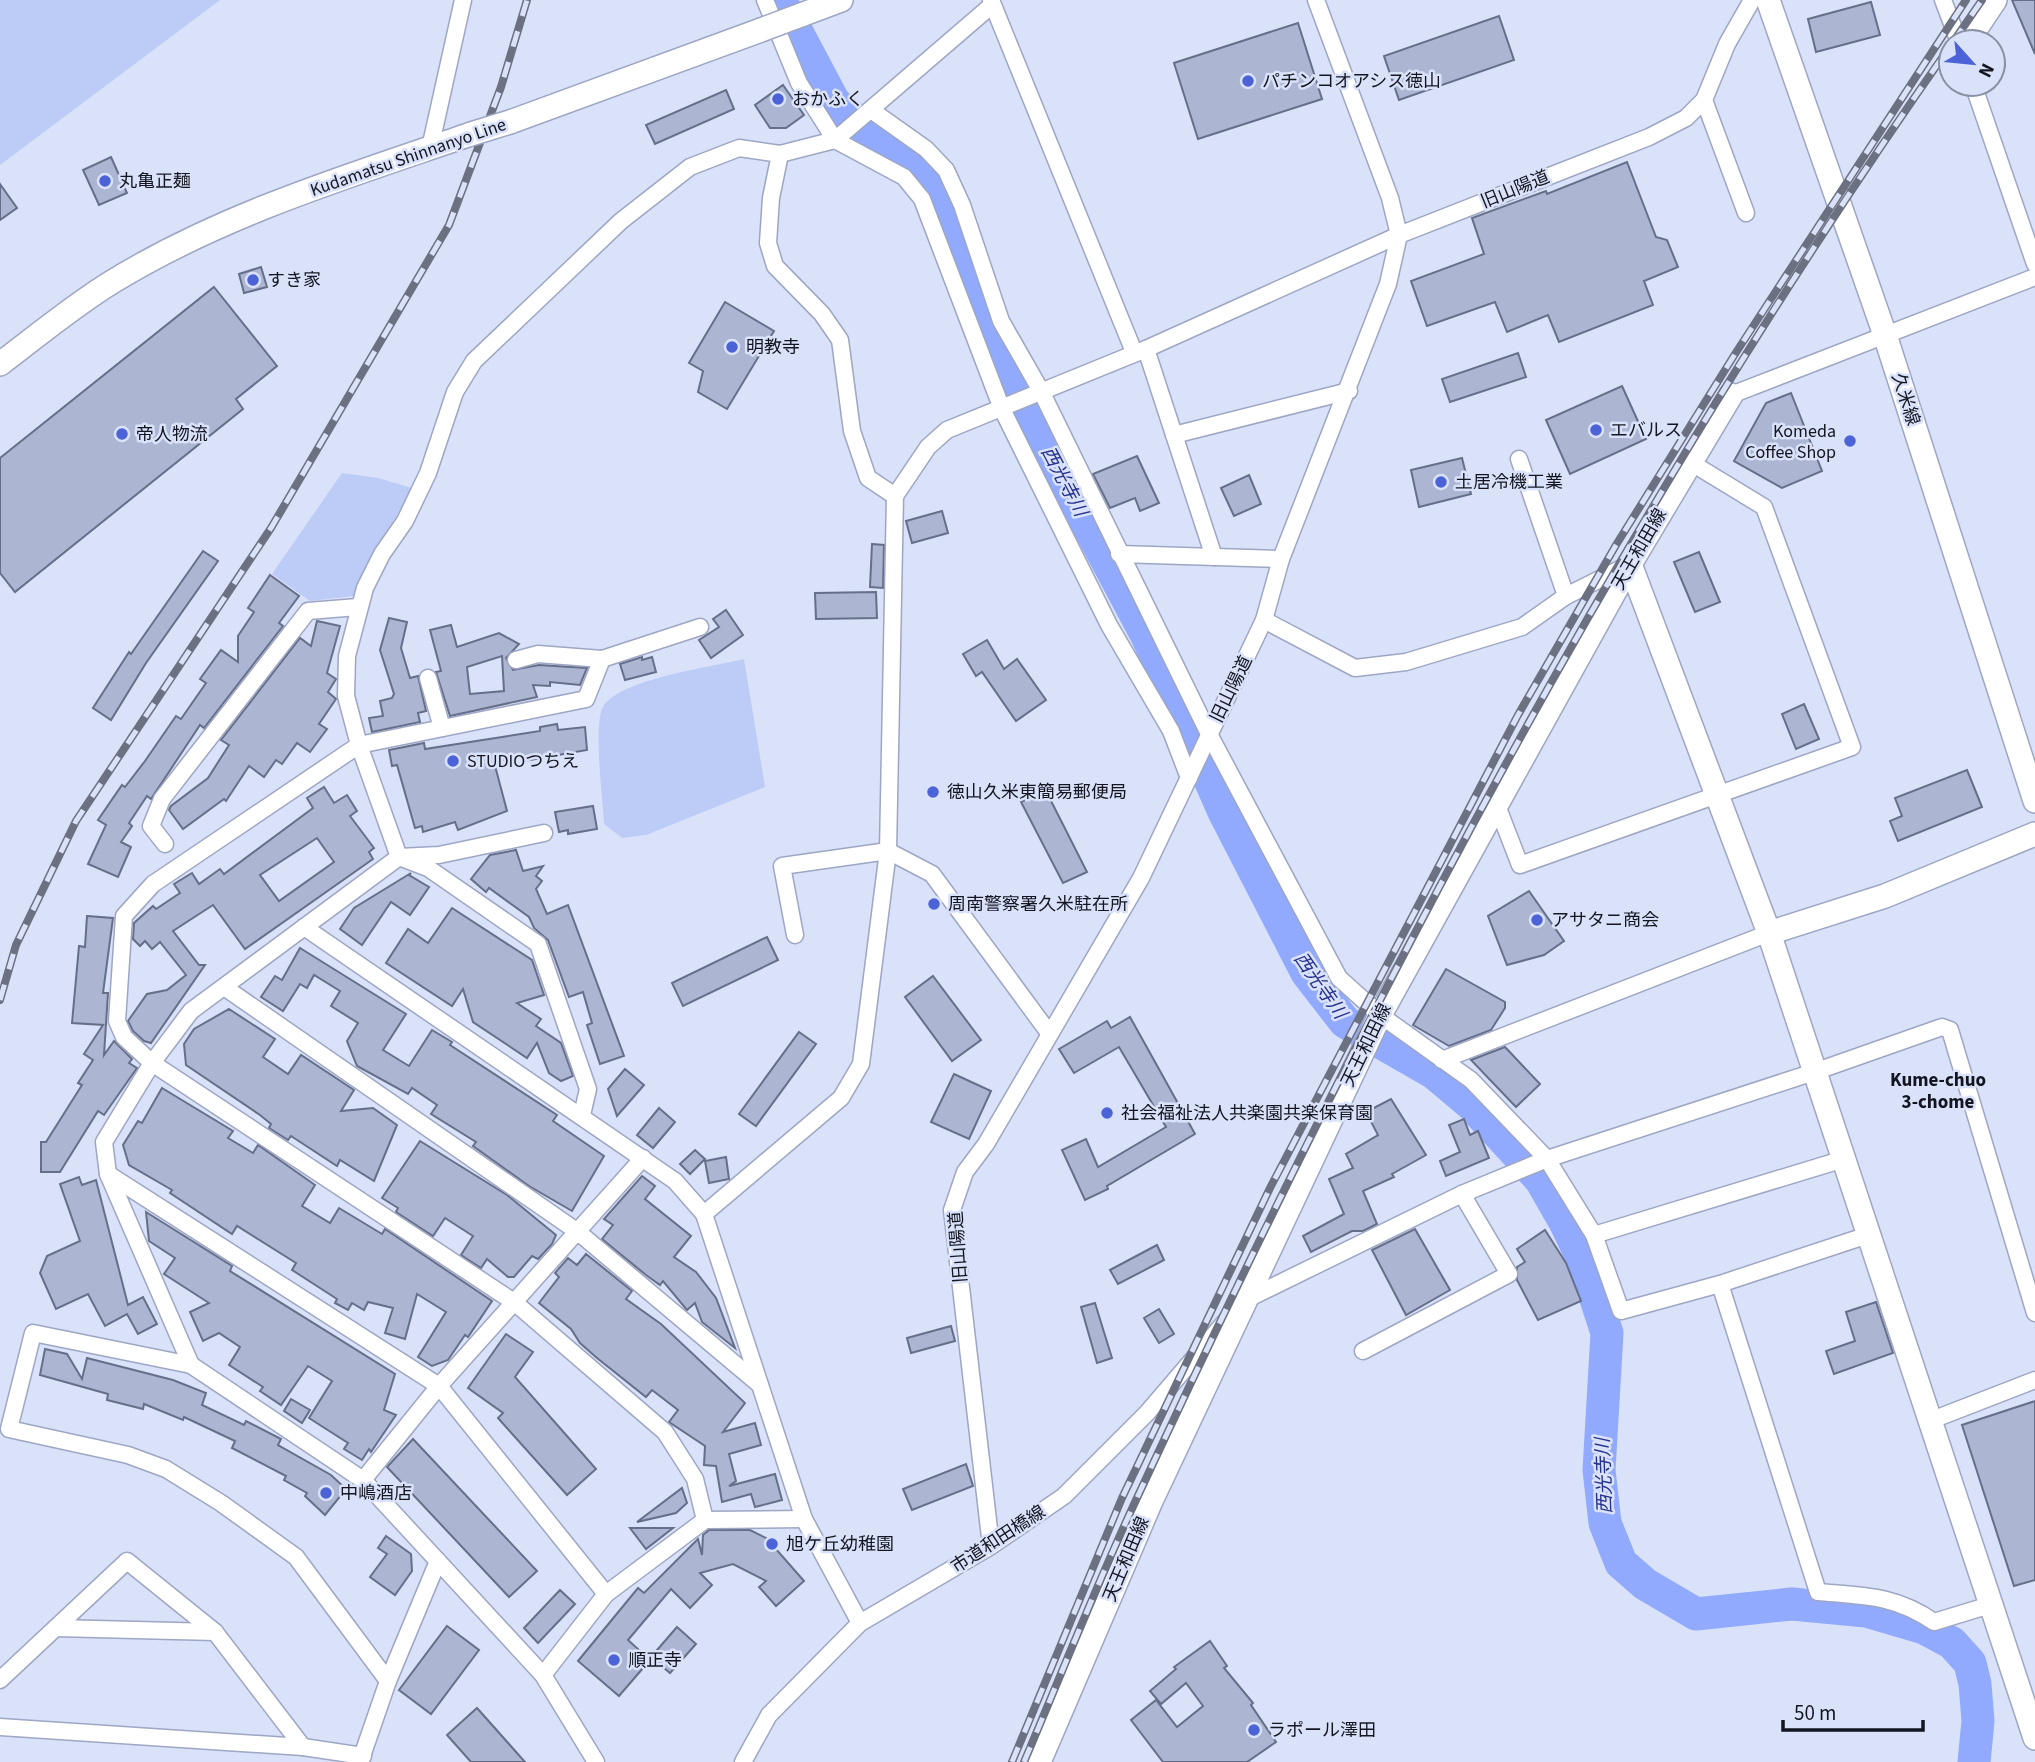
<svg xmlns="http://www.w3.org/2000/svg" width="2035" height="1762" font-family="'Source Sans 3','Noto Sans JP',sans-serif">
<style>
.green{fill:#bdcbf7}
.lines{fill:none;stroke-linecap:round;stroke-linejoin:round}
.river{stroke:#91aafe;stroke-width:33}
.building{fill:#acb5d2;stroke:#666f89;stroke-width:2;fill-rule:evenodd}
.street-casing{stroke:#9da6c3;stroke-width:19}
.secondary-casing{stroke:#9da6c3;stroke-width:26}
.street{stroke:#fff;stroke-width:16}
.secondary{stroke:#fff;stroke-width:23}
.rail-casing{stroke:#6c7182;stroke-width:8}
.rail{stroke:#dae2fa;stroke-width:5;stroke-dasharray:16;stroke-linecap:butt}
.secondary-bridge-casing{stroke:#9da6c3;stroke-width:26;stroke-linecap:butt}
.secondary-bridge{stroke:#fff;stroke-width:23}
.poi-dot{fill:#4b63d7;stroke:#dae2fa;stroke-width:2.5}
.labels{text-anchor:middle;stroke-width:5;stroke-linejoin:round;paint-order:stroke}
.poi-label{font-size:18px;fill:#131621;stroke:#dae2fa;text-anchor:start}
.street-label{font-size:18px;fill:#131621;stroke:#dae2fa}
.water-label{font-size:19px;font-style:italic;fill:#25318f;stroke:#dae2fa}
.neighbourhood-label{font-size:19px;font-weight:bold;fill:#131621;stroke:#dae2fa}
</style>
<rect width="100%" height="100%" fill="#dae2fa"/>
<g class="green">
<polygon points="0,0 220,0 0,165"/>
<path d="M342,473l36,5 34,10c-18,37 -46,69 -58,108l-44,5 -38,-27z"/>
<path d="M744,659l21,128 -119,48 -24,3 -18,-14c-1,-24 -11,-99 -1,-117 16,-28 109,-40 141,-48z"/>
</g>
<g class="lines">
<polyline class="river" points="780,0 834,102 938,190 989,339 1147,636 1224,812 1307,973 1345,1022 1434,1073 1472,1105 1541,1180 1565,1222 1584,1262 1607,1333 1599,1470 1605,1523 1621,1563 1645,1584 1696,1614 1792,1604 1866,1611 1924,1628 1952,1643 1970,1663 1975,1684 1978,1721 1974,1762"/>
</g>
<g class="building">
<polygon points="2012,0 2035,0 2035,54"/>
<polygon points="1871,2 1880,35 1816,52 1808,19"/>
<polygon points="1499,16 1514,60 1399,100 1384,56"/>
<polygon points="1298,23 1322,99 1198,139 1174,63"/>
<polygon points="783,85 804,115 786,128 770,128 755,105"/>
<polygon points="726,90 734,109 655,144 646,125"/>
<polygon points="111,157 127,193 99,205 83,170"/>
<polygon points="1627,162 1656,237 1667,240 1678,267 1644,281 1653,305 1559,342 1548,315 1507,332 1495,302 1427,326 1411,281 1484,254 1472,218 1546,191 1547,194"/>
<polygon points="0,184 17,208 0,220"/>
<polygon points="261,267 267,287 244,293 239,274"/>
<polygon points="214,287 277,366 236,399 243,409 15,592 0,573 0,458"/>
<polygon points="725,302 774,331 727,409 698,392 703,371 689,363"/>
<polygon points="1518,353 1526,377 1450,402 1442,379"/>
<polygon points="1622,386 1646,439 1570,474 1546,420"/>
<polygon points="1791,393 1822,471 1782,488 1734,461 1766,403"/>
<polygon points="1137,456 1159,503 1140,511 1135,498 1110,508 1093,474"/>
<polygon points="1462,458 1471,494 1419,507 1411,470"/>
<polygon points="1249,475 1261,504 1234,516 1221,488"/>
<polygon points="942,511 948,533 912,543 906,521"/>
<polygon points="872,544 884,545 883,588 870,587"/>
<polygon points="203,551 218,561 146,663 111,720 93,708 129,652 131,654"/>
<polygon points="1699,552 1720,602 1695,612 1674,562"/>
<polygon points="270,575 299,596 279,623 283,626 204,728 200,725 151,799 147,796 129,823 132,826 121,842 131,847 118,877 88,864 106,825 98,820 122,785 125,787 145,761 176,716 181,719 206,683 200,679 221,650 238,662 238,636 254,612 248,608"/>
<polygon points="876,592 877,618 816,619 815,593"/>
<polygon points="726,610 743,635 711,658 699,640 719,627 713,619"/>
<polygon points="389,618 407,622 401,648 410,678 418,676 426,711 418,713 420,722 372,732 369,718 383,716 380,701 392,698 394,694 380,650"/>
<polygon points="317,621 340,626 327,673 336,679 328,692 336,699 319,724 327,729 310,752 297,743 282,764 276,760 264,777 249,766 226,801 224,799 183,829 169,810 171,806 208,778 229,745 221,740 300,638 311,646"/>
<path d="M451,625l6,22 42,-14 20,11 -13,14 7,12 26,-5 48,3 -7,17 -30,-3v4l-17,-1 4,12 -87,19 -14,-44 5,-1 -11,-41zM502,656l2,35 -34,3 -3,-27z"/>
<polygon points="987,640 1004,669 1017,659 1046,700 1016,721 982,672 976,676 963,654"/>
<polygon points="642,657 642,660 652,657 656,672 625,680 620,664"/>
<polygon points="1804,704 1819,739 1796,749 1782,714"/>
<polygon points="557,724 558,730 585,727 587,750 524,761 523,755 494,762 507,811 458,830 455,822 423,832 422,826 415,828 397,765 392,766 389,750 424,743 425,749 540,731 540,727"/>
<polygon points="1967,770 1982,807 1898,841 1890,821 1902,816 1895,798"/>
<path d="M324,787l10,16 13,-8 10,16 -7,5 24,32 -5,4 4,7 -128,90 -32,-44 -40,26 26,34h6l-54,78 -7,-2 -11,-10 -5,-10 19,-27 20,-4 19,-15 -26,-33 -8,7 -7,-8 -5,5 -7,-7 1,-16 19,-17 3,3 24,-16 -6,-9 18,-11 7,11 21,-15 4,5 89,-66 -6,-10zM317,838l17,24 -55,39 -19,-26z"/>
<polygon points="1045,789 1087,872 1063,883 1021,802"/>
<polygon points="593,806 597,829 568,834 568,830 559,832 555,812"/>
<polygon points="516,850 523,871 543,866 536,876 542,881 536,889 547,914 568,905 624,1056 600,1064 587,1025 592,1023 583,992 569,997 548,940 534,928 529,917 489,888 486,892 471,879 490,855"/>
<polygon points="411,873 409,875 429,887 410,915 391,902 362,945 340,929 354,908"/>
<polygon points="1529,891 1564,941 1544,955 1507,965 1488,916"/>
<polygon points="452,908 532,960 544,995 517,1003 541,1019 536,1026 561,1043 573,1076 561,1081 549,1073 537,1043 527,1058 473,1022 463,989 452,1006 386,963 408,929 428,943"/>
<polygon points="87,916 113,918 103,993 108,993 104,1055 114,1041 132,1059 129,1063 137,1068 104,1115 98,1111 60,1172 41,1172 41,1142 46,1142 82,1085 78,1083 93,1060 84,1054 103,1025 72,1023 79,946 85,947"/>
<polygon points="767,937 778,960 683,1006 672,983"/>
<polygon points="300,948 406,1014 383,1050 409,1066 432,1030 452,1042 450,1045 557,1115 553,1121 604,1156 572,1211 529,1186 473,1146 476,1142 431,1114 437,1105 412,1088 408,1094 357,1066 347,1041 358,1023 331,1006 340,991 314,975 307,988 300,984 283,1011 261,997 275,976 282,980"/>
<polygon points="1446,969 1505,1002 1505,1008 1491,1030 1449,1046 1413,1025"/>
<polygon points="933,976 981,1040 952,1061 905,997"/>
<polygon points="229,1009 275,1039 263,1057 288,1074 301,1055 354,1090 341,1111 373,1108 397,1125 374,1181 340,1160 337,1166 291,1136 288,1140 269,1128 271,1124 260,1115 186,1065 184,1044 194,1029"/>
<polygon points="1130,1017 1195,1134 1107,1186 1108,1189 1085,1200 1062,1150 1086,1139 1098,1167 1166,1127 1119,1047 1074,1073 1059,1049 1107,1021 1111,1028"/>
<polygon points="799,1032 816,1044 756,1126 739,1114"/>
<polygon points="1505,1047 1540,1084 1516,1107 1471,1060"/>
<polygon points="625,1069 644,1085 617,1116 608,1089"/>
<polygon points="954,1074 991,1091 969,1139 931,1122"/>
<polygon points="162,1088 233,1131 228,1138 253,1153 258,1145 315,1185 302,1206 330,1223 339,1208 382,1234 385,1229 492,1301 468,1337 465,1335 448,1360 432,1366 418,1357 446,1312 417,1294 405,1339 385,1333 393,1308 368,1302 364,1310 352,1303 348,1310 335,1303 337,1299 292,1270 296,1263 237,1226 232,1234 170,1193 172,1190 129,1165 123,1145 138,1121 142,1123"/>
<polygon points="1391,1099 1426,1155 1392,1174 1394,1177 1363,1191 1377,1224 1363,1231 1352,1231 1311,1252 1303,1236 1344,1214 1329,1179 1353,1168 1346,1154 1378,1135 1366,1112"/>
<polygon points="659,1108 675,1122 653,1148 637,1135"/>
<polygon points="1464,1119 1470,1135 1478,1131 1489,1158 1446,1176 1440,1161 1460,1152 1449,1125"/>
<polygon points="420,1141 507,1195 556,1235 552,1244 538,1259 532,1256 514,1277 508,1277 487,1259 481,1268 461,1255 473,1236 445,1218 433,1236 396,1212 398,1208 382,1198"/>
<polygon points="695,1150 705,1159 690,1174 680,1164"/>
<polygon points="726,1157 729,1179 709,1183 705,1161"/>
<polygon points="642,1176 655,1186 645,1199 691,1236 674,1257 696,1272 716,1298 735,1348 702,1322 695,1303 687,1310 663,1281 660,1285 646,1275 602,1239 613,1225 604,1219"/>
<polygon points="79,1177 82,1185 96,1180 128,1305 143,1297 157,1324 138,1334 127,1314 105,1326 88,1294 56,1309 40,1273 47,1256 80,1241 60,1184"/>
<polygon points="146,1212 232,1266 230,1271 395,1374 384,1410 396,1415 371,1452 369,1449 362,1460 344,1449 348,1443 309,1418 332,1381 308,1366 281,1405 260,1391 263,1387 229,1365 240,1347 219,1333 203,1341 190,1312 209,1303 164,1274 175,1258 149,1241"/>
<polygon points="1415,1229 1450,1290 1406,1315 1372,1250"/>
<polygon points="1545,1230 1566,1263 1581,1301 1538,1320 1517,1280 1517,1267 1525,1262 1517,1249"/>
<polygon points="1157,1245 1164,1260 1118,1284 1110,1270"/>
<polygon points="586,1254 632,1291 626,1299 661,1324 745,1403 723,1432 755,1423 761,1445 729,1454 736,1481 729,1486 775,1474 782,1500 755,1507 751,1494 722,1502 716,1466 704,1465 705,1446 669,1422 678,1410 652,1390 646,1397 597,1358 580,1343 571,1329 539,1303 559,1277 555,1273 568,1258 577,1265"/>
<polygon points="1876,1302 1893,1353 1834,1374 1826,1351 1855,1341 1846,1312"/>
<polygon points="1095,1303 1112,1358 1097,1363 1081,1307"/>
<polygon points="1159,1309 1174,1334 1159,1343 1144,1318"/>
<polygon points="951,1326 955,1341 911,1353 907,1338"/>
<polygon points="506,1334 533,1352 515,1377 596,1469 567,1495 498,1418 503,1413 468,1388"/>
<polygon points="45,1349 67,1354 82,1379 87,1358 173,1380 206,1393 202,1405 244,1425 246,1421 281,1439 278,1445 331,1475 346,1489 325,1515 305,1496 307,1493 284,1480 286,1476 232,1448 235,1441 184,1417 183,1420 144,1404 143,1409 107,1400 108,1394 40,1375"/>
<polygon points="291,1399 310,1410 302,1423 284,1411"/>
<polygon points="2035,1401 2035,1580 2014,1586 1962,1425"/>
<polygon points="413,1439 537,1571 509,1597 387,1467"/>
<polygon points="966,1464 973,1486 912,1510 903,1489"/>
<polygon points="682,1488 687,1503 676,1513 637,1522"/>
<polygon points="630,1528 673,1528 646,1549"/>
<polygon points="709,1530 750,1530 778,1544 775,1548 804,1581 776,1606 759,1587 766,1581 733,1564 700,1573 712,1585 690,1608 671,1589 628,1640 650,1660 619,1696 578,1661 638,1588 644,1593 698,1539 702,1555 703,1535"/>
<polygon points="386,1536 411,1554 412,1571 395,1595 370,1577 387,1554 378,1548"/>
<polygon points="560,1590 575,1604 538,1643 524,1628"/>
<polygon points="447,1626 479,1650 431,1714 399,1690"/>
<polygon points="677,1627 696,1644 670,1673 651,1657"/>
<polygon points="1210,1641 1227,1666 1224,1668 1253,1703 1251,1705 1276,1742 1247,1762 1163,1762 1131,1720 1156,1700 1177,1727 1203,1706 1186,1683 1161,1704 1150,1691 1176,1669 1174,1667"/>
<polygon points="477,1708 525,1762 471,1762 447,1735"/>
</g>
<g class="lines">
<defs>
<g id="street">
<polyline points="765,0 799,83 835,140 904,177 922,199 1002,409 1109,625 1171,731 1189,778"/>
<polyline points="991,0 1134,352"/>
<polyline points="1943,0 1959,42"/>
<polyline points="1973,84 2035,264"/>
<polyline points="1704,100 1746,213"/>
<polyline points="871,110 926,149 946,170 962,205 1001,321 1041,391 1209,734 1339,978 1380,1015 1471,1080 1547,1159 1594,1235 1621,1311 1720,1284 1868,1235"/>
<polyline points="430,148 463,0"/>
<polyline points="780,154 771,198 768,243 775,266 822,314 840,340 852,431 868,478 895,496"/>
<polyline points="1146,349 1214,557"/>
<polyline points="1731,395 2035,277"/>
<polyline points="1174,435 1349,391"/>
<polyline points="1119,554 1281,559"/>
<polyline points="1566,596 1630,564"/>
<polyline points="1264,620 1355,668 1406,662 1522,627 1566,596 1519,459"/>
<polyline points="700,627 602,659 586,699 359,745 153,884 124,916 117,1021 124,1037 152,1063 514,1302 665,1432 695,1479 705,1520"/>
<polyline points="516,660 538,654 602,659"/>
<polyline points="428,678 442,728"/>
<polyline points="1496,803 1520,865 1852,747 1764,507 1690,462"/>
<polyline points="165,844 151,826 162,799 308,611 358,607"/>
<polyline points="304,927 675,1181 704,1214 804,1519 860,1623"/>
<polyline points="795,935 782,866 888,851 932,874 1049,1033"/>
<polyline points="224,987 578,1232 760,1385"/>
<polyline points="1442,1060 1769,933"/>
<polyline points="582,1115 588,1089 538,944 428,868 399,857 359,745 346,696 347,656 365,588 382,554 405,521 428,473 455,392 474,361 621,221 690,167 739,148 780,154 835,140 992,5"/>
<polyline points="108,1174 439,1386 606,1594"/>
<polyline points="704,1214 841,1098 861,1064 888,851 895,496 928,447 947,430 1146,349 1399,235 1649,137 1686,118 1704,100 1727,44 1752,0"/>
<polyline points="1594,1235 1844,1159"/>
<path d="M1720,1284l98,308c46,4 77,3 116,30l56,-17"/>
<polyline points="1363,1351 1509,1274 1462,1194"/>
<polyline points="191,1365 108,1174 104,1142 152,1063 191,1011 399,857 439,855 544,833"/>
<polyline points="1932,1420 2035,1380"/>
<polyline points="363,1480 439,1386 643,1158"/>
<polyline points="991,1546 952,1210 965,1172 986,1144 1141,878 1264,620 1281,559 1388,284 1399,235 1390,198 1316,0"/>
<polyline points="56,1628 215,1632"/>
<polyline points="543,1675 606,1594 705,1520 804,1519"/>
<polyline points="0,1680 127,1561 215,1632 303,1747"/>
<polyline points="388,1681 296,1557 221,1503 166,1469 128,1455 9,1429 33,1333 191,1365 363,1480 543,1675 596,1762"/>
<polyline points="0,1727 303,1747 363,1756"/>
<polyline points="360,1762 388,1681 438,1561"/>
<polyline points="743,1762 769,1715 860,1623 991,1546 1064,1496 1147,1413 1243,1301 1462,1194 1547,1159 1814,1072 1942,1027 1950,1030 2035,1313"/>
</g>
<g id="secondary">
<polyline points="1768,0 1885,335 2035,801"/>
<polyline points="801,15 841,0"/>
<polyline points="1967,42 1995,0"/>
<polyline points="510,122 761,30"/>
<path d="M0,364c37,-28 73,-58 112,-82 111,-68 237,-106 359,-148"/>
<polyline points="1630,564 1769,933 2035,1738"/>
<polyline points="1769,933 1885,896 2035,834"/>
<polyline points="1039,1762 1151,1501 1380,1015 1630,564 1731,395"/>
</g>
</defs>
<use href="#street" class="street-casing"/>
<use href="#secondary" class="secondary-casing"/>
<use href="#street" class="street"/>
<use href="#secondary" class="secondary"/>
<defs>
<g id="rail">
<polyline points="1953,42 1982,0"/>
<polyline points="0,1000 16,945 76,821 271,528 449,225 501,87 527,0"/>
<polyline points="1012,1762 1122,1498 1270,1188 1518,715 1616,545 1735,354 1966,0"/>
<path d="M1024,1762c37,-87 72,-176 112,-262 234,-504 495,-1000 815,-1455"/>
</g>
</defs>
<use href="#rail" class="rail-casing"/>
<use href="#rail" class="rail"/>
<defs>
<g id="secondary-bridge">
<polyline points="761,30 801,15"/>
<polyline points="471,134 510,122"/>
</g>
</defs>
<use href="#secondary-bridge" class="secondary-bridge-casing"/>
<use href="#secondary-bridge" class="secondary-bridge"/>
</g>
<g class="poi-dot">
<circle cx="1248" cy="81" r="7"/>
<circle cx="778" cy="99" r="7"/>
<circle cx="105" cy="181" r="7"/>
<circle cx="253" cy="280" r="7"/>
<circle cx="732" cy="347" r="7"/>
<circle cx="1596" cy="430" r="7"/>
<circle cx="122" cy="434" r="7"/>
<circle cx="1850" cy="441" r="7"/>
<circle cx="1441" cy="482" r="7"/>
<circle cx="453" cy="761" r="7"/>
<circle cx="933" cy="792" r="7"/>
<circle cx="934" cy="904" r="7"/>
<circle cx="1537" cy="920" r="7"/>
<circle cx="1107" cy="1113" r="7"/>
<circle cx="326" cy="1493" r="7"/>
<circle cx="772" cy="1544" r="7"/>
<circle cx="614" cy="1660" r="7"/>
<circle cx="1254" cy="1730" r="7"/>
</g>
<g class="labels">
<g class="poi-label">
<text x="1262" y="87">パチンコオアシス徳山</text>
<text x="792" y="105">おかふく</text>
<text x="119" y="187">丸亀正麺</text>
<text x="267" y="286">すき家</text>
<text x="746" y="353">明教寺</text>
<text x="1610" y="436">エバルス</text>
<text x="1836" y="437" text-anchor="end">Komeda<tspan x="1836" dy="21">Coffee Shop</tspan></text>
<text x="136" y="440">帝人物流</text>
<text x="1455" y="488">土居冷機工業</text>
<text x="467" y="767">STUDIOつちえ</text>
<text x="947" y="798">徳山久米東簡易郵便局</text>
<text x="948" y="910">周南警察署久米駐在所</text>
<text x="1551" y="926">アサタニ商会</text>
<text x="1121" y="1119">社会福祉法人共楽園共楽保育園</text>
<text x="340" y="1499">中嶋酒店</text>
<text x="786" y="1550">旭ケ丘幼稚園</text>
<text x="628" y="1666">順正寺</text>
<text x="1268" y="1736">ラポール澤田</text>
</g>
<g class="street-label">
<text transform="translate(408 157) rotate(-19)" y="6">Kudamatsu Shinnanyo Line</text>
<text transform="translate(1515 189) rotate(-22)" y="6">旧山陽道</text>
<text transform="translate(1906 399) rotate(72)" y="6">久米線</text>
<text transform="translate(1639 549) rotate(-60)" y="6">天王和田線</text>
<text transform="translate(1231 689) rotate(-64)" y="6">旧山陽道</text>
<text transform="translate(1366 1045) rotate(-64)" y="6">天王和田線</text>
<text transform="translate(958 1247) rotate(-94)" y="6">旧山陽道</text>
<text transform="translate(998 1539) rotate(-33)" y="6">市道和田橋線</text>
<text transform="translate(1126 1559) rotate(-67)" y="6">天王和田線</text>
</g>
<g class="water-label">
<text transform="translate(1065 481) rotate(62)" y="7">西光寺川</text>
<text transform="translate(1321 985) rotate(55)" y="7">西光寺川</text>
<text transform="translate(1603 1476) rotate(-92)" y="7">西光寺川</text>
</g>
<g class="neighbourhood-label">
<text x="1938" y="1086">Kume-chuo<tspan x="1938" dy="22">3-chome</tspan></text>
</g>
</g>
<g transform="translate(1972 63) rotate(117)"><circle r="33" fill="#dae2fa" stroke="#8a90a3" stroke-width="2"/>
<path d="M0-5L12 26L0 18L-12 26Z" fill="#4b63d7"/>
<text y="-10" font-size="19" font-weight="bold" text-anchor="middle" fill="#131621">N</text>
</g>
<path d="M1783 1720v10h140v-10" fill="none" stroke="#131621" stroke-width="3.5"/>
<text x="1794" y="1720" font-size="21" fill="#131621" stroke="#dae2fa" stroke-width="5" paint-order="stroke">50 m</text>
</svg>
